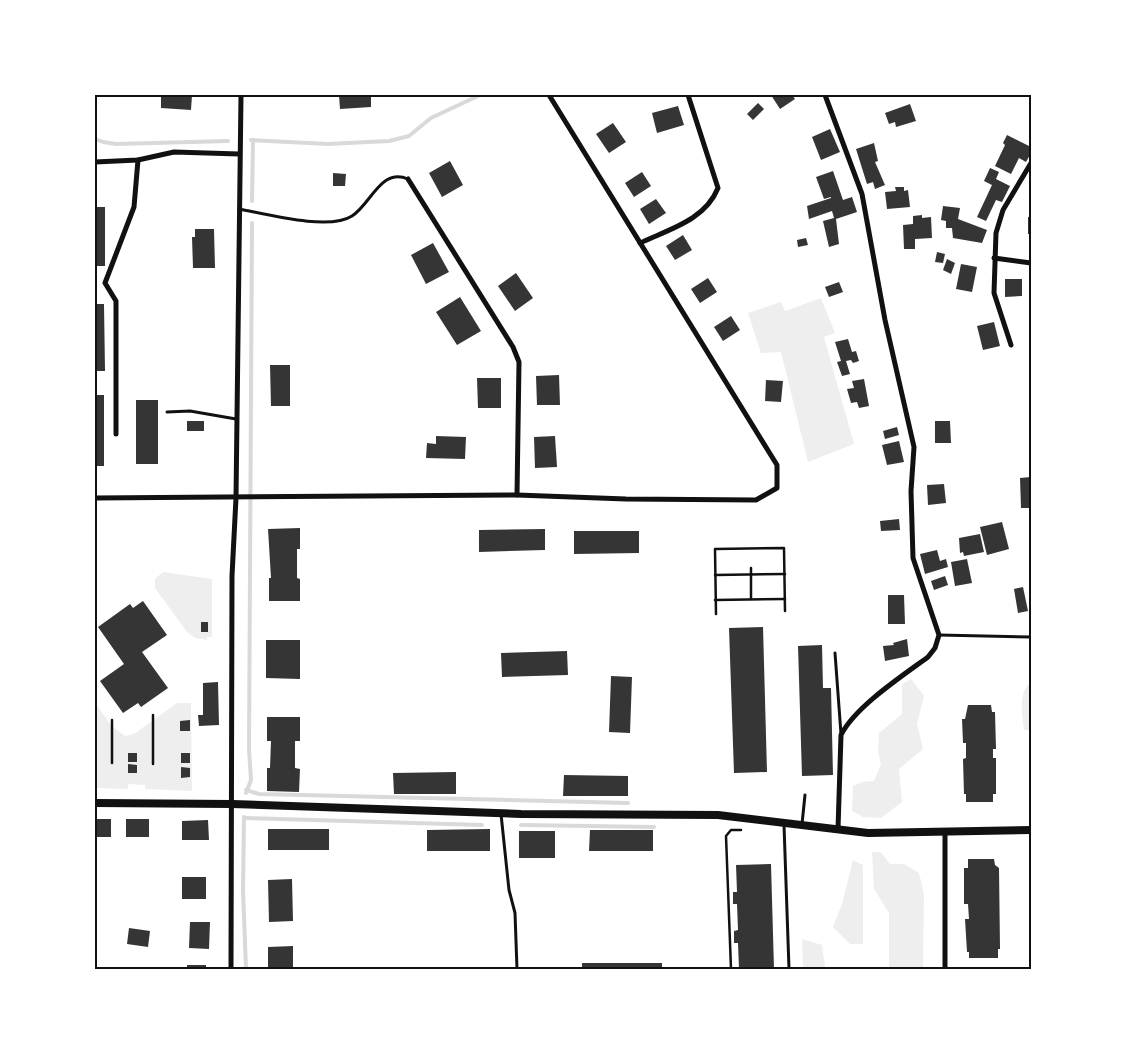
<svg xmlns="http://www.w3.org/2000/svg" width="1126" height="1064" font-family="'Nunito Sans',sans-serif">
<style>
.green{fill:#eee}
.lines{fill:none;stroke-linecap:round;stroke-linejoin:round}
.stream{stroke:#d9d9d9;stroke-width:4}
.building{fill:#353535}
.path{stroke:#111;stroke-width:2.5}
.service{stroke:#111;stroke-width:3}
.minor{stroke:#111;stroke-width:5}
.tertiary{stroke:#111;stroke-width:8}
.neatline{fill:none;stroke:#111;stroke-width:2}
</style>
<rect width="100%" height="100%" fill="#fff"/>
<g class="green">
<polygon points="821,298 835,333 824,337 854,444 808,462 781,352 761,353 748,313 781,302 785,311"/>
<polygon points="163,572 212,579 212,637 207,637 207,640 195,638 187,632 155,588 155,579"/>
<polygon points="911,679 924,696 917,724 923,749 899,769 902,802 881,818 863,817 852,811 853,786 862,782 874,781 881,764 878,752 879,733 902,714 902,684"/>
<path d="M1028,685l3,1v44h-7c-1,-14 -6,-34 4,-45z"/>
<polygon points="95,703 111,725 125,736 134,734 177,703 191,703 192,791 145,789 145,785 128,784 128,789 95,788"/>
<polygon points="872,852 881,852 890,864 904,864 919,873 924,894 923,969 889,969 889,913 874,889"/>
<polygon points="853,860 863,865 863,944 850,944 833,927 842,904"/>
<polygon points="802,939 822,945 825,967 803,969"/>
</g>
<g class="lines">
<g class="stream">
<polyline points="95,139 103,142 116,144 228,141"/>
<polyline points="251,140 328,144 389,141 409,136 431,118 480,95"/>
<polyline points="252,201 253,140"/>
<polyline points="246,790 259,794 628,803"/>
<polyline points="246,793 251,780 249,749 252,223"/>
<polyline points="244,817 243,891 246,969"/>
<polyline points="244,818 482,825"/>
<polyline points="521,825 654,827"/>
</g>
</g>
<g class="building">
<polygon points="161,95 192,95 191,110 161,108"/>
<polygon points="339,95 371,95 371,107 340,109"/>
<polygon points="771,95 792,95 795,99 780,109"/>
<polygon points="758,103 764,109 753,120 747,114"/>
<polygon points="910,104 916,121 896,127 895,122 889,124 885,113"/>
<polygon points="678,106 684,125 657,133 652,113"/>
<polygon points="613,123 626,142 609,153 596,134"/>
<polygon points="830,129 840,152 821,160 812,137"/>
<polygon points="1007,135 1031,147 1031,153 1026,162 1019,158 1011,174 995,166 1005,145 1003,143"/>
<polygon points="874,143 878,161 875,162 885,185 875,189 873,182 867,184 856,149"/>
<polygon points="450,161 463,185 442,197 429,173"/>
<polygon points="990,168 999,172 996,179 1010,186 1002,202 996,200 986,221 977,217 992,185 984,181"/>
<polygon points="833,171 843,200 852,197 857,212 836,219 839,244 829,247 823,221 834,218 832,211 809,219 807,206 831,198 831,197 824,199 816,177"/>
<polygon points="642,172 651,186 634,197 625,183"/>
<polygon points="333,173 346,174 345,186 333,186"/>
<polygon points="895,187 904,187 904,191 908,190 910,207 887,209 885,192 896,191"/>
<polygon points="656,199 666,213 649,224 640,209"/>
<polygon points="943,206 960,208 958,219 987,230 982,243 953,238 952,228 946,228 946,221 941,220"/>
<rect x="95" y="207" width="10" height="59"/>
<polygon points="922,215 922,218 931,217 932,238 915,239 915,249 904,249 903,225 913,224 913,216"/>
<rect x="1028" y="217" width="3" height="17"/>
<polygon points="195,229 214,229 215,268 193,268 192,237 195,237"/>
<polygon points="683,235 692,250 675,260 666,246"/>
<polygon points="806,238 808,245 798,247 797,240"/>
<polygon points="433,243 449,272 426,284 411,255"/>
<polygon points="937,252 945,254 943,263 935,262"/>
<polygon points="947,259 955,263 951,274 943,270"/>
<polygon points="961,264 977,267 972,292 956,289"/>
<polygon points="516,273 533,298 515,311 498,286"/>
<polygon points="708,278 717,292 700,303 691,289"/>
<polygon points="1005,279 1022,279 1022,296 1005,297"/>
<polygon points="839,282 843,292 829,297 825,287"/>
<polygon points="460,297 481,331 457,345 436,312"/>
<polygon points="95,304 104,304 105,371 95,371"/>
<polygon points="731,316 740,330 723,341 714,327"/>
<polygon points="994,322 1000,346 983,350 977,326"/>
<polygon points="848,339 852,352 856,351 859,361 853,363 851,360 846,361 850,374 842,376 837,362 841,361 835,342"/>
<polygon points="270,365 290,365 290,406 271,406"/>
<polygon points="559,375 560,405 537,405 536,376"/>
<polygon points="477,378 501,378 501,408 478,408"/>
<polygon points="864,379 869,406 859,408 857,402 851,403 847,389 854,388 852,381"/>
<polygon points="766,380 783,381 781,402 765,401"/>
<rect x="95" y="395" width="9" height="71"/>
<rect x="136" y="400" width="22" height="64"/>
<rect x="187" y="421" width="17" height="10"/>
<polygon points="935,421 950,421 951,443 935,443"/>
<polygon points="897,427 899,435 885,439 883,431"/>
<polygon points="436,436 466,437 465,459 426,458 427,443 436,444"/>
<polygon points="555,436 557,467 535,468 534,437"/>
<polygon points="899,441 904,462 887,465 882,445"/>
<polygon points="1031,477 1031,508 1021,508 1020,478"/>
<polygon points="944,484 946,503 928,505 927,485"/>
<polygon points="899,519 900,530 881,531 880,521"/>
<polygon points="1002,522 1009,549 987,555 980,527"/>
<polygon points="300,528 300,549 297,549 297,578 300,579 300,601 269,601 269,578 271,578 268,529"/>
<polygon points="545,529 545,550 479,552 479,530"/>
<polygon points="574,531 639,531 639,553 574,554"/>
<polygon points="980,534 984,552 964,556 963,552 960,553 959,538"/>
<polygon points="937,550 940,561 946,559 948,567 925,574 920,554"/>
<polygon points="967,559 972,583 955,586 951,562"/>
<polygon points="945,576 948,585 934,590 931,581"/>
<polygon points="1023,587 1028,611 1018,613 1014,589"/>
<polygon points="888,595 904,595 905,624 888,624"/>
<polygon points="143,601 167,635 142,652 168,688 141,707 138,703 123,713 100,681 124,664 98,627 130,604 133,608"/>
<rect x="201" y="622" width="7" height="10"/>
<polygon points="763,627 767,772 734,773 729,628"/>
<polygon points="907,639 909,656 885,661 883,646 894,645 893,643"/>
<polygon points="266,640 300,640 300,679 266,678"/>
<polygon points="822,645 823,688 831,688 833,775 802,776 798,646"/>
<polygon points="567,651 568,675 502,677 501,653"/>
<polygon points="611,676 632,677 630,733 609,732"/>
<polygon points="218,682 219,725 199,726 198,715 203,715 203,683"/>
<polygon points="968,705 991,705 992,712 995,712 996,749 993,749 993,758 996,758 996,794 993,794 993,802 966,802 966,794 964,794 963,759 966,758 966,743 963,743 962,719 965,719"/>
<polygon points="267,717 300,717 300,741 295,741 295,768 300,769 299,792 267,791 267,768 270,768 271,741 267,741"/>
<polygon points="190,720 190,731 180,731 180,721"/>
<rect x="128" y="753" width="9" height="9"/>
<rect x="181" y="753" width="9" height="10"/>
<polygon points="128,764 137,765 137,773 128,773"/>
<polygon points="181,767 190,768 190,777 181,778"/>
<polygon points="456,772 456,794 394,794 393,773"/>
<polygon points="564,775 628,776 628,796 563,796"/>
<rect x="95" y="819" width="16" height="18"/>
<rect x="126" y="819" width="23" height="18"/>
<polygon points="208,820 209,840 182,840 182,821"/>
<rect x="268" y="829" width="61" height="21"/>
<polygon points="490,829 490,851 427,851 427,830"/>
<polygon points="590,830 653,830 653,851 589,851"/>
<rect x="519" y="831" width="36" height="27"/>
<polygon points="968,859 994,859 995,865 999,868 1000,949 998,949 998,958 969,958 969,952 967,952 965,919 969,919 968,904 964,904 964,868 968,868"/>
<polygon points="771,864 774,969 739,969 738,943 734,943 734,931 738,930 737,904 733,904 733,892 737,892 736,865"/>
<rect x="182" y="877" width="24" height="22"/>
<polygon points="292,879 293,921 269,922 268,880"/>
<polygon points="190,922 210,922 209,949 189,948"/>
<polygon points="129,928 150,931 148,947 127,944"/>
<polygon points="293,946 293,969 268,969 268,947"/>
<rect x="582" y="963" width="80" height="6"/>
<rect x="187" y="965" width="19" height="4"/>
</g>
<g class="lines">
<g class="path">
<polyline points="751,568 751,599"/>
<polyline points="715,575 785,574"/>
<polyline points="715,600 785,599"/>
<polyline points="716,614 715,549 784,548 785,611"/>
<polyline points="112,763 112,720"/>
<polyline points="153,764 153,715"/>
<polyline points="731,969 726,836 731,830 741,830"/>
</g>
<g class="service">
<path d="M239,209c27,5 90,22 113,7 19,-12 29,-49 56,-37"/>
<polyline points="167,412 190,411 236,419"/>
<polyline points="939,635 1031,637"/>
<polyline points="835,653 841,734"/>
<polyline points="501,814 509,890 515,913 517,969"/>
<polyline points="802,824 805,795"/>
<polyline points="784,825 789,969"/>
<polyline points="472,969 517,969"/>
</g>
<g class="minor">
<path d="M825,95l37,99 23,126 29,127 -3,44 2,67 26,77 -4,13 -7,9c-26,19 -73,50 -87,78l-3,94"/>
<polyline points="95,162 138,160 174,152 239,154"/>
<polyline points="408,179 513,347 519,362 517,495"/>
<path d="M640,243c30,-14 65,-23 78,-55l-30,-93"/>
<polyline points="994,258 1031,263"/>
<polyline points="1011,345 994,293 996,233 1003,210 1031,163"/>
<polyline points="116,434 116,301 105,283 134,207 138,160"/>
<polyline points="95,498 517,495 626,499 756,500 777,488 777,465 549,95"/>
<polyline points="231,969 232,576 236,498 241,95"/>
<polyline points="945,969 945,831"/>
</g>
<polyline class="tertiary" points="95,803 232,804 521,814 718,815 868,833 1031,830"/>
</g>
<rect width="1126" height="1064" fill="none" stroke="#ffffff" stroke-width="192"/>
<rect x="96" y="96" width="934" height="872" class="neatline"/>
</svg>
